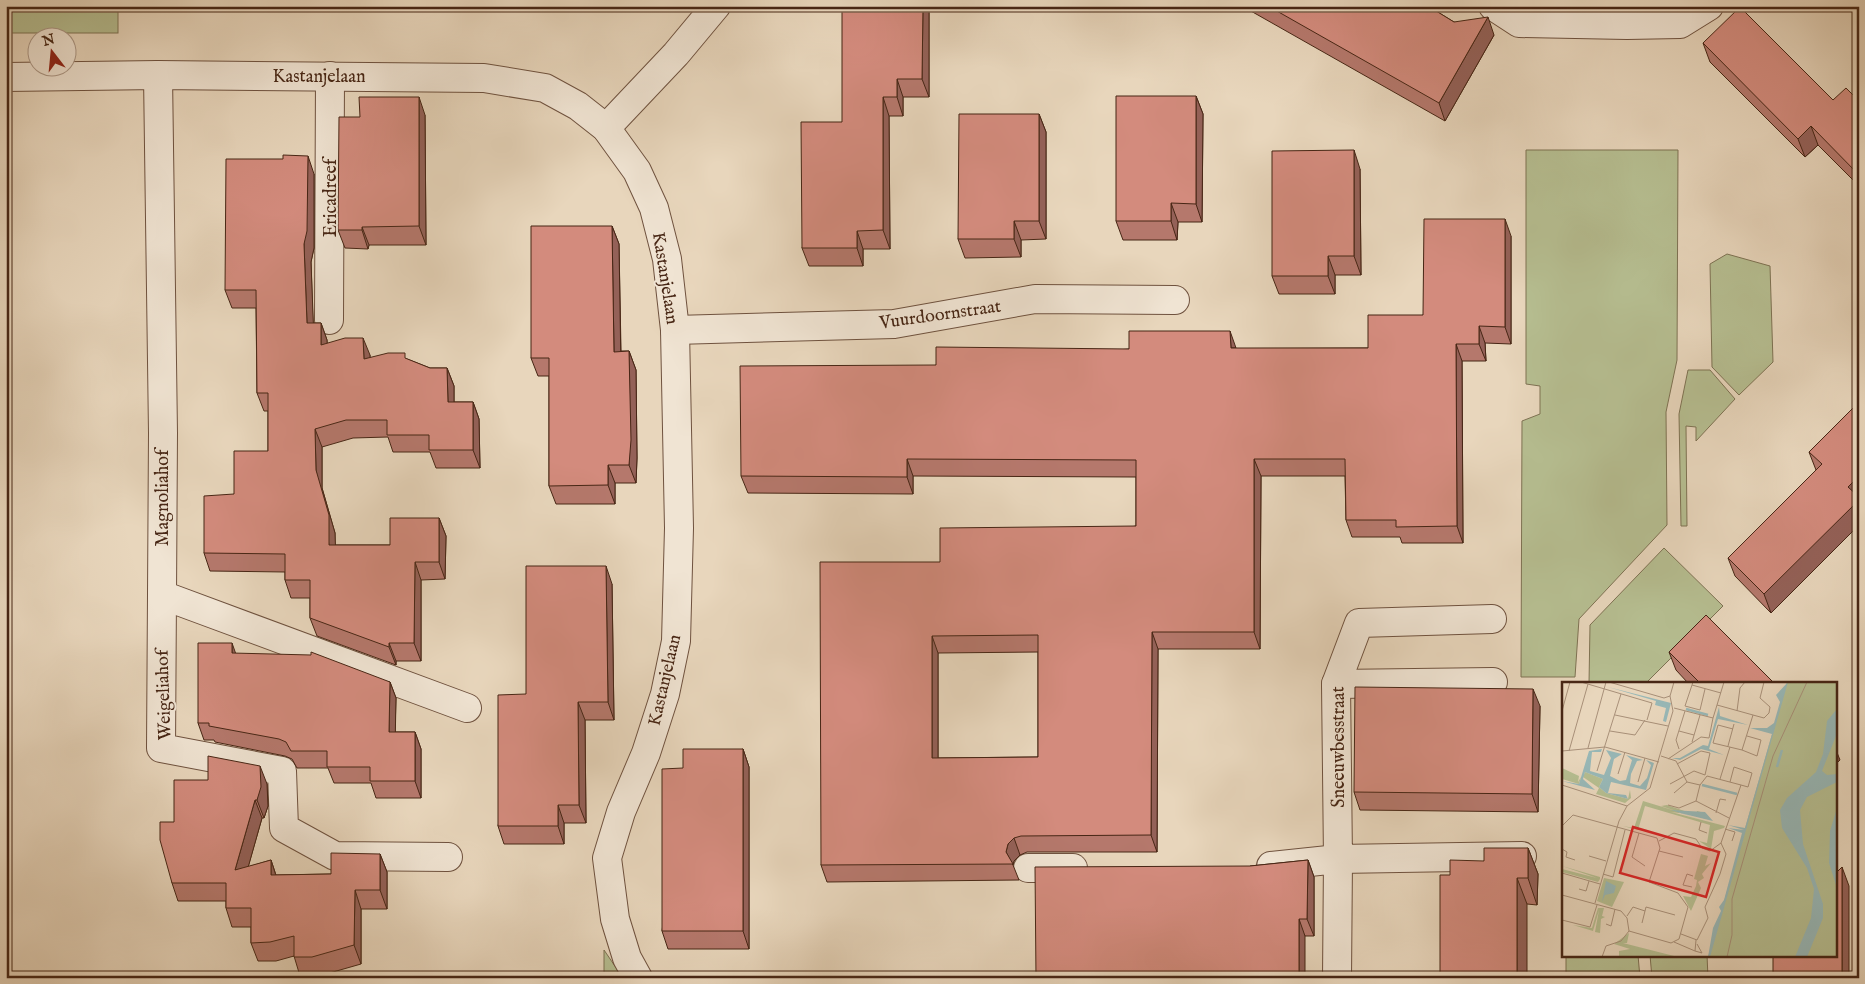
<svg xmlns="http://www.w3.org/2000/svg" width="1865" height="984" font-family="'IM FELL English',serif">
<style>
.green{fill:#b6be91;stroke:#7e7253}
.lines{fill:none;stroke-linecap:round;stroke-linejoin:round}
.street-casing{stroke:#6f523f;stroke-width:30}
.street{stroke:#f0e4d3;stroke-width:28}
.wall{fill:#b5786c;stroke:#472615;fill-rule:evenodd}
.shaded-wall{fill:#946158;stroke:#472615}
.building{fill:#d38b7d;stroke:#472615;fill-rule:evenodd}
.labels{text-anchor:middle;stroke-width:4;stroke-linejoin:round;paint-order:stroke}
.street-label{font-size:18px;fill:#472615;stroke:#f0e4d3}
.inset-river{fill:none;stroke:#98b8b7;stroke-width:2.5}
.inset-road{fill:none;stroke:#a89079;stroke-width:1}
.view{fill:#d62828;fill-opacity:0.15;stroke:#d62828;stroke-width:2.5}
.inset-edge{fill:none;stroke:#472615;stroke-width:2.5}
</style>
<rect width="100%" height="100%" fill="#e8d6bc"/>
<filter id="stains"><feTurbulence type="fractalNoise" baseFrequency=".004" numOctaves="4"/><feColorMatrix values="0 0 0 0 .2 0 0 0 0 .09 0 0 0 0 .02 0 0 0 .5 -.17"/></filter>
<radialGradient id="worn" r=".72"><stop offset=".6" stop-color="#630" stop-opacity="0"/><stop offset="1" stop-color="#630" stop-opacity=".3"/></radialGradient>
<g class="green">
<rect x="6" y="6" width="112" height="27"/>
<polygon points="1526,150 1678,150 1677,360 1666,412 1667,525 1579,619 1575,677 1521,677 1522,421 1540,414 1540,386 1526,384"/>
<polygon points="1727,254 1770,266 1773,362 1739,395 1712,367 1710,264"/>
<polygon points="1688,370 1710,370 1735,399 1696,441 1696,427 1686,426 1687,526 1681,526 1679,414"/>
<polygon points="1664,548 1723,606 1646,683 1589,683 1590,625"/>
<polygon points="604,950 623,978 604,978"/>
<polygon points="1566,955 1638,955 1640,978 1566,978"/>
<polygon points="1650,955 1707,955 1708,978 1652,978"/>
</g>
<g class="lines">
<defs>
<g id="street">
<polyline points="1493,6 1519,23 1627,25 1680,24 1709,6"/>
<polyline points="158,75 163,433 162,595 467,708"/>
<polyline points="6,77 158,75 484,78 545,88 578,106 606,128 637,171 654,208 667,259 675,330 679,528 676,641 665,694 646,753 621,812 607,858 615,919 627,958 638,978"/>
<polyline points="606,128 676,54 716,6"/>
<polyline points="329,320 330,76"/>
<polyline points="675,330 894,324 1035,299 1175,300"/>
<polyline points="162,595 161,748 282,771 284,828 335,856 448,857"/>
<polyline points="1492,619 1359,623 1336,684 1338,859 1522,856"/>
<polyline points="1336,684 1493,682"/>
<polyline points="1271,866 1338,859 1337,978"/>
<polyline points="1028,868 1073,868"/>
</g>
</defs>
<use href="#street" class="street-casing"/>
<use href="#street" class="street"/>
</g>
<g class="wall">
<polygon points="929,6 929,97 903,97 903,116 889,116 890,249 863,249 863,266 809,266 802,248 842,122"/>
<polygon points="1242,6 1428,6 1454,22 1494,35 1445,121"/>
<polygon points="1703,43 1833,100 1859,101 1859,186 1818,145 1805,157 1710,62"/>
<polygon points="1196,96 1203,114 1202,222 1178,222 1177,240 1123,240 1116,221"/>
<polygon points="1039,114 1046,132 1046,239 1021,240 1021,257 965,258 958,239"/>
<polygon points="425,115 426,245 369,245 368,249 345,248 338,230 360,117"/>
<polygon points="1360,169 1361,275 1335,275 1335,294 1279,294 1272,276"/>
<polygon points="314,174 314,248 311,262 313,323 321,323 327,340 327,343 370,355 370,358 407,359 430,368 447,368 454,386 454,402 473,402 479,419 480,468 436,468 430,452 393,452 388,437 353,438 322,447 322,488 335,533 335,545 390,545 439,518 446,536 445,579 421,580 421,661 396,661 396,665 317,636 310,618 310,598 291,598 285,580 285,572 210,571 204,553 234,494 268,451 268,411 264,411 257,393 256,308 232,308 225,290"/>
<polygon points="612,226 619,244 621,351 629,351 636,370 637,458 636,483 615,483 615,504 556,504 549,486 549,376 538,376 531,358"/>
<path d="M1511,236v108l-26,-1 1,18h-24l1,182h-61l-2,-6h-48l-6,-17 -1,-44h-84l-1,173h-102l-1,203h-130l-7,3 -6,6 -1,4 6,15 -192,2 -6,-17 119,-303 196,-36v-49l-223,-1v18l-165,-1 -7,-17 195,-111 193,-16 239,-1 55,-33zM1038,652v105l-100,1v-105z"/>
<polygon points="1859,402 1771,613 1735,576 1728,558 1816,470 1809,452"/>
<polygon points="612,584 614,720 585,720 586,823 564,823 564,844 504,844 498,826 526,694"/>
<polygon points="1669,652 1774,683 1688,683 1676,670"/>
<polygon points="236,654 390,682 396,698 395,732 415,732 421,749 421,798 376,798 371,783 334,783 328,768 297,768 292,759 285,756 215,742 214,740 204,740 198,723"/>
<polygon points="1540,706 1538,812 1360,810 1354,792"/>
<polygon points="743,749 749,767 749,949 668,949 662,931 683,768"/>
<polygon points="267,784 268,806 264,818 262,818 248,867 271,860 276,875 331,874 380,854 387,872 387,909 361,909 361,964 319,976 300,976 294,956 276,961 258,961 251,943 251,927 232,927 226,908 226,901 178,901 172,883 174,822"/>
<polygon points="1528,848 1538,874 1537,905 1527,904 1450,875 1484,861"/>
<polygon points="1308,860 1314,877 1314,936 1305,936 1250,866"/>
</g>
<g class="shaded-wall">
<polygon points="923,6 929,6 929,97 922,79"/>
<polygon points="1488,17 1494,35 1445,121 1439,103"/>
<polygon points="897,79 903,97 903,116 897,97"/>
<polygon points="1196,96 1203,114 1202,222 1196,204"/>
<polygon points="419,97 425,115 426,245 419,226"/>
<polygon points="883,97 889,116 890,249 883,230"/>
<polygon points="1039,114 1046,132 1046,239 1039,221"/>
<polygon points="1811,126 1818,145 1805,157 1798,139"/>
<polygon points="1354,150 1360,169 1361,275 1354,256"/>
<polygon points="308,156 314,174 314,248 311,262 314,341 307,323 304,244"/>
<polygon points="1171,203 1178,222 1177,240 1171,221"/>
<polygon points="1505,219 1511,236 1511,344 1505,327"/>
<polygon points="1014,221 1021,240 1021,257 1014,239"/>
<polygon points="612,226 619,244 621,370 614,352"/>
<polygon points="362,227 369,245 368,249 362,230"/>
<polygon points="857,231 863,249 863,266 857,248"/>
<polygon points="1328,256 1335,275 1335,294 1328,276"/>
<polygon points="321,323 327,340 328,363 321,345"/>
<polygon points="1479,326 1485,343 1486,361 1479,344"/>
<polygon points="1230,331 1236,348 1231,348"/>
<polygon points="363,338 370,355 370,377 364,359"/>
<polygon points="1456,344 1462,361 1463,543 1457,526"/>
<polygon points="629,351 636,370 637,458 636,483 629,465"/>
<polygon points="447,368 454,386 454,419 448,402"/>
<polygon points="473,402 479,419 480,468 473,450"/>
<polygon points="315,429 322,447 322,488 335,533 336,563 329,545 316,470"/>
<polygon points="907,459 913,476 913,494 907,477"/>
<polygon points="1254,459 1261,476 1260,649 1254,632"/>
<polygon points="608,465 615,483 615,504 608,485"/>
<polygon points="1859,476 1859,525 1771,613 1764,594 1848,487"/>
<polygon points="439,518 446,536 445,579 439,562"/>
<polygon points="415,562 421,580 421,661 414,643"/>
<polygon points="606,566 612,584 614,720 608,702"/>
<polygon points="1152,632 1158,649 1157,852 1151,835"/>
<polygon points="932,636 938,653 938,775 932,758"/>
<polygon points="232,643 238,660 232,653"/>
<polygon points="389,643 396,661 396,665 389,647"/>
<polygon points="390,682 396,698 395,749 389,732"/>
<polygon points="1533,689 1540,706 1538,812 1532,794"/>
<polygon points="578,702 585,720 586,823 579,805"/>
<polygon points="415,732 421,749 421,798 415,781"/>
<polygon points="743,749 749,767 749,949 743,931"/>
<polygon points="1836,750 1840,760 1836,764"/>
<polygon points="260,766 267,784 268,806 264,818 257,800"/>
<polygon points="255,800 262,818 242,889 235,870"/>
<polygon points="558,805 564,823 564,844 558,826"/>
<polygon points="1014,838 1020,855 1014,861 1013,865 1006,852 1008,844"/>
<polygon points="1528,848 1538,874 1537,905 1528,878"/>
<polygon points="380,854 387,872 387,909 380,890"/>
<polygon points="271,860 277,879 271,875"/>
<polygon points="1308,860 1314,877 1314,936 1307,919"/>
<polygon points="1842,867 1849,886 1849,978 1842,978"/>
<polygon points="1517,878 1527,904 1527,978 1517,978"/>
<polygon points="355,890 361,909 361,964 354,945"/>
<polygon points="1299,919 1305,936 1305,978 1299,978"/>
</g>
<g class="building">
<polygon points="842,6 923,6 922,79 897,79 897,97 883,97 883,230 857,231 857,248 802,248 801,122 842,122"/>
<polygon points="1268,6 1428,6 1454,22 1488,17 1439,103"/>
<polygon points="1740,7 1833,100 1846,88 1859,101 1859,175 1811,126 1798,139 1703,43"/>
<polygon points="1116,96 1196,96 1196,204 1171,203 1171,221 1116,221"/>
<polygon points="359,97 419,97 419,226 362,227 362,230 338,230 339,117 360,117"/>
<polygon points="959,114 1039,114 1039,221 1014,221 1014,239 958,239"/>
<polygon points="1354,150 1354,256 1328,256 1328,276 1272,276 1272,151"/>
<polygon points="283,155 308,156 307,231 304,244 307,323 321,323 321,345 345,338 363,338 364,359 388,353 405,353 405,358 430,368 447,368 448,402 473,402 473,450 429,450 429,435 387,435 387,420 346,420 315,429 316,470 329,515 329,545 390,545 390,518 439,518 439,562 415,562 414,643 389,643 389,647 310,618 310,580 285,580 285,554 204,553 204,496 234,494 234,451 268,451 268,393 257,393 256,290 225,290 226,159 283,159"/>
<path d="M1424,219h81v108l-26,-1v18h-23l1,182 -61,1v-7h-50l-1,-61h-91v173h-102l-1,203 -130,1 -7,2 -6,6 -2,8 7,12 -192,1 -1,-303h120v-34l196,-2v-66l-229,-1v18l-166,-1 -1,-110 196,-1v-18l193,2v-18h101l1,17h137v-33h55zM1038,635v122l-106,1v-122z"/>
<polygon points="531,226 612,226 614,352 629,351 631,440 629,465 608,465 608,485 549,486 549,358 531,358"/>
<polygon points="1859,402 1859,476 1848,487 1859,497 1859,500 1764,594 1728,558 1822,464 1809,452"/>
<polygon points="526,566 606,566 608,702 578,702 579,805 558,805 558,826 498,826 498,695 526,694"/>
<polygon points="1706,615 1774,683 1700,683 1669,652"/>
<polygon points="198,643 232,643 232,653 311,655 311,652 390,682 389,732 415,732 415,781 370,781 370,767 327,767 327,751 291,751 286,742 279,739 209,726 209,723 198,723"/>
<polygon points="1355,687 1533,689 1532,794 1354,792"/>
<polygon points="683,749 743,749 743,931 662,931 662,769 683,768"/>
<polygon points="208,756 260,766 261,787 257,800 255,800 235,870 271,860 271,875 331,874 331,853 380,854 380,890 355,890 354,945 312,957 294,957 294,936 270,942 251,943 251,908 226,908 226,883 172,883 160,840 160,822 174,822 174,780 208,780"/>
<polygon points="1484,848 1528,848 1528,878 1517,878 1517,978 1440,978 1440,875 1450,875 1450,860 1484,861"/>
<polygon points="1308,860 1307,919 1299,919 1299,978 1036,978 1035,867 1250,866"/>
<polygon points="1842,867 1842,978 1773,978 1773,955 1836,955 1836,873"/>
</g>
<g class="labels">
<g class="street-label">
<text x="319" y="82">Kastanjelaan</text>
<text transform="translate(330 198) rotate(-90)" y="6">Ericadreef</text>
<text transform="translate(666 278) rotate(81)" y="6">Kastanjelaan</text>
<text transform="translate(940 314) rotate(-8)" y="6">Vuurdoornstraat</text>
<text transform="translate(162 498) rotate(-90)" y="6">Magnoliahof</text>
<text transform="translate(664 680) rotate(-77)" y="6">Kastanjelaan</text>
<text transform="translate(163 695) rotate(-92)" y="6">Weigeliahof</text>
<text transform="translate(1338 747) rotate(-90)" y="6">Sneeuwbesstraat</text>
</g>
</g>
<g transform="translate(1562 682)">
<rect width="275" height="275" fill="#e8d6bc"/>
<path d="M225,0h50v275h-129zM0,86l17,8 -1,6 3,-5 -2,7 -17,-5zM23,90l18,7 -4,8 7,6 22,6 2,-9 1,8 -6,5 -29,-9 3,-6 -16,-11zM81,119l36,11 -18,-6 6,-1 29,10 1,-4 7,2 2,5 -8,-2 16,5 -33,-9v-1l-2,2 -8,-1 54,14 -1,2 -10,3 -3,18 -12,-8 8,2 3,-18 -65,-19 -7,24 -15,-4 11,2zM139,172l7,2 -3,10 6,-3 -9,11 2,4 -6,4 3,6 -10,23 -8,-15 8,1 5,-11 1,-6 -3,-1zM0,184l38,11v2l-2,3 -36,-10v-3l35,9zM42,196l20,4 -12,25 -15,-6zM36,226h6l-2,8 3,1 -4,2 -1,14 -5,-1 4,-22 -6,21 -20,-6 19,3zM67,251l-2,10h-4l55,14h-59v-6l11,-2 -16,-5z" fill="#b6be91"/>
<path d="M226,0l-78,275h-2l5,-29 8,-17 -2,-4 5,-7 18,-67 -14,-5 16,2 -16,-5 17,3 27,-94 -22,-6h17l7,-5 6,-21 -4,-7zM46,5l63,16 -5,19 -3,-1 3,-13 -11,-3 1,-4zM157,25l1,9 28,9 -30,-6 -9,30 15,6 -23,-6 -21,11 -8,-2h8l23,-13 5,1zM275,27l-1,27 -14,35 5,4 10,-1v8l-30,15 -7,13 3,34 20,60v14l-16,39h-12l16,-39 3,-29 -7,-21 -25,-40 -2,-18 7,-12 29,-26 7,-18 4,-33zM40,67l-1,3h-9l-2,19 14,4 7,-17 -5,-8 16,4 -8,5 -4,17 10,5 6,-1 6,-20 -6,-5 17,5 -6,1 -6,13 -1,9 10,3 7,-8 4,-13 -5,-5 8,3 -8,27 -35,-8 -3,11 18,2 2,4 -22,-6 -7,-6 4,-8 -18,-7 -2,7 12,11 -33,-9 17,3 10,-33zM275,126v80l-8,-25 1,-32zM109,128l34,2 8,9 -33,-8 44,14zM44,199l10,5 -2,7 -9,2 -3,7z" fill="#98b8b7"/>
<path class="inset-river" d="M124,27l22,6M215,85l5,-17M140,103l35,9"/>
<path class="inset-road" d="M19,0l71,21 -5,17M47,0l55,16 6,-2M131,0l-8,24 15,4 5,-21M130,3l29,8M155,23l7,-23M112,26l39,10 4,-13 36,10 -11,35 -29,-7 5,-18 15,4M0,29l8,-29M175,29l3,-23 5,-6M53,33l53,11M191,33l11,3 5,-5 1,-6 -10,-9 4,-16M48,49l25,4 10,-15M117,49l15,4M130,60l8,-27M166,64l6,-22M26,66l18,-66M117,67l-3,-9 9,-29M180,68l15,6 4,-16 -14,-4M0,69l43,-4 54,15M7,69l19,-67M99,74l15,5 11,21 13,3 7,-9 34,9 -20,58 5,11 -6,20 -15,33 3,11 -11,22 -16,-6M106,77l33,-22 8,1 4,-20M35,89l24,-77M56,92l7,-22M158,97l10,-32M76,100l7,-24M168,100l4,-15 18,6 -4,14 -7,-2M108,102l24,-13 11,4 5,-22 -9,-2 -24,13M0,103l65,21M112,111l13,-11M134,119l33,17M106,123l11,3 17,-7 4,-16M154,131l4,-14 6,1M139,140l-2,8 8,3M0,144l11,-11 84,23 3,10 -11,34 29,11 10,14 -9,32 -8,4 -42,-12 -2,-13 -6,-7 -59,-16M163,147l10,3 -3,9M77,151l-7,24 13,9M97,159l15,-8 22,6 6,9 8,3 11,-8M0,167l5,3 -1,5 9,3M97,169l24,6M27,174l17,5M0,191l38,11M41,192l10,3 12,-47M130,205l-9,-2 4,-11 6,2M17,207l7,2 3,-10M33,221l24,-82 8,-15 23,-18 23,-77 -3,-15 4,-14M65,234l6,-9 12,4M0,238l28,7 7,-22M80,241l4,-16 29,8M44,242l5,2 4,-17M112,260l21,9 1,-11M133,269l7,2 -5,-9M40,275l4,-11 15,-5 8,-10M165,275l5,-22v-36l41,-143 34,-74"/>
<path class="view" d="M71,145l86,25 -13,45 -86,-24z"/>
<rect width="275" height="275" class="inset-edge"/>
</g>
<rect width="1865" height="984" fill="none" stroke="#e8d6bc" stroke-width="25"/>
<rect x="8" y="8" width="1850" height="969" fill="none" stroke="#472615" stroke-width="2.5"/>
<rect x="12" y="12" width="1840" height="959" fill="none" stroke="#472615"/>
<g transform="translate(52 52) rotate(344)"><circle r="24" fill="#f0e4d3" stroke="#ac9887"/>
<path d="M0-4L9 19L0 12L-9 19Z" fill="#8f2418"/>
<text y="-8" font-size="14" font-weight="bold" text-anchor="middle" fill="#472615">N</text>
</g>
<rect width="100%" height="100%" filter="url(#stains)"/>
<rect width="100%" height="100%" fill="url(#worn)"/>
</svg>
